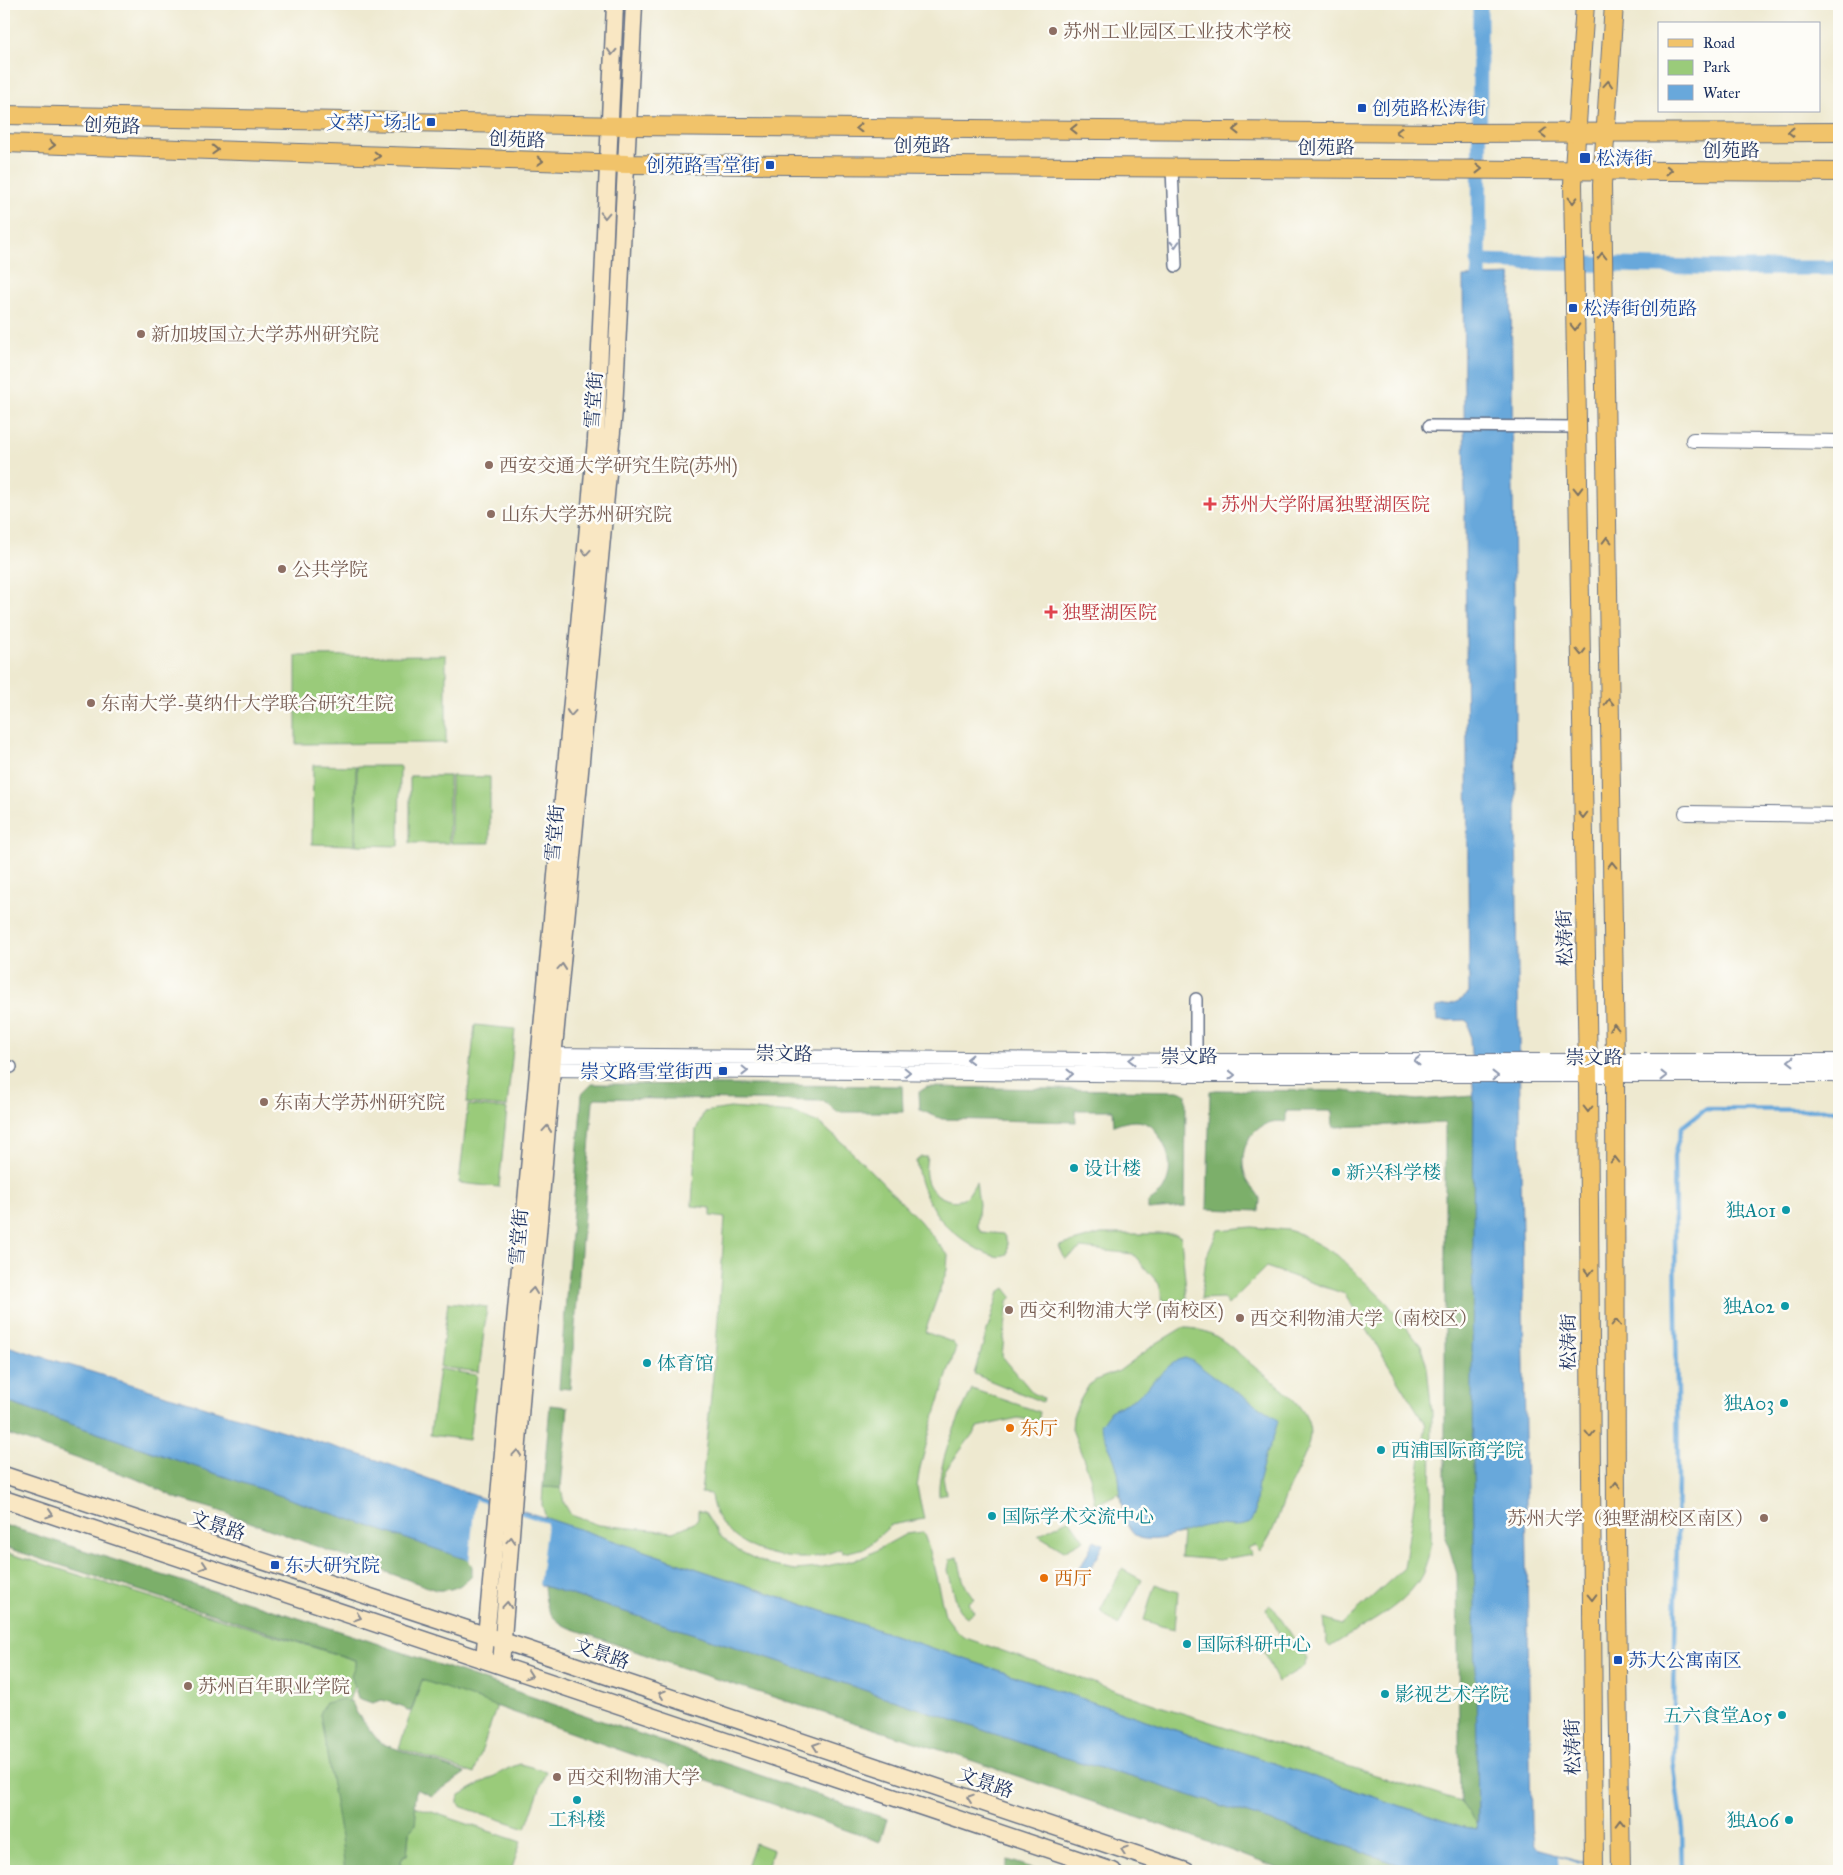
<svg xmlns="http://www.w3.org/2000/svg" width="1843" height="1875" font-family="'IM FELL Great Primer','Noto Serif SC',serif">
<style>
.green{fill:#9acb7a;stroke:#5a7d6c}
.forest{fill:#7baf6a;stroke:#4b6f64}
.water{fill:#68a8db;stroke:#426c9c}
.pier{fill:#eee9d0}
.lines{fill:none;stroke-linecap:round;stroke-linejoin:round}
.stream{stroke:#68a8db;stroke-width:4.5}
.canal{stroke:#68a8db;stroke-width:15}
.minor-casing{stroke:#657086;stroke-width:14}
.tertiary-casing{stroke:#657086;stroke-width:16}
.secondary-casing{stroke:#657086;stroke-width:19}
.primary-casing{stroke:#657086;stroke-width:20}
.minor{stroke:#fff;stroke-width:11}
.tertiary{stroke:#fff;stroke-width:14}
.secondary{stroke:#f9e7c3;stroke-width:16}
.primary{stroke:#f1c36a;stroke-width:18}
.oneway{stroke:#8a8b90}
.oneway2{stroke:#7b7263}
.oneway3{stroke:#8d97ae}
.education-dot{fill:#8d6e63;stroke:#fdfcf7;stroke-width:2}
.transit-dot{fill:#1a4fb4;stroke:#fdfcf7;stroke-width:2}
.health-dot{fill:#e0444e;stroke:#fdfcf7;stroke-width:2}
.culture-dot{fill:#0f9aa8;stroke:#fdfcf7;stroke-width:2}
.food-dot{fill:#e8710a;stroke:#fdfcf7;stroke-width:2}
.labels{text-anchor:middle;stroke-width:5;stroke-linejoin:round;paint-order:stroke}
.education-label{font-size:19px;fill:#785e54;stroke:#fdfcf7;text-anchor:start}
.transit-label{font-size:19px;fill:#164399;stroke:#fdfcf7;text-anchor:start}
.street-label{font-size:19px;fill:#1b2f5e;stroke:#fdfcf7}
.health-label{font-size:19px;fill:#be3a42;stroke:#fdfcf7;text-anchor:start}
.culture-label{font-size:19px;fill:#0d838f;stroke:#fdfcf7;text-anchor:start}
.food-label{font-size:19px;fill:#c56008;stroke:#fdfcf7;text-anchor:start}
</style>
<rect width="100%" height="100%" fill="#fdfcf7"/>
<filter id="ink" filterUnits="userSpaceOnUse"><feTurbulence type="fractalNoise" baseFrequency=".02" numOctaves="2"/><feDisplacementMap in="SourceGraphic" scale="10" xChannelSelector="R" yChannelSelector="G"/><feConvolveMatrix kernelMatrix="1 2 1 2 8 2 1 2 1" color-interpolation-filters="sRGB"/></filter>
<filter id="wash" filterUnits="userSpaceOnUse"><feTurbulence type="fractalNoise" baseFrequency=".0096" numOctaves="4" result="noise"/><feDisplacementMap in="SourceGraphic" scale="20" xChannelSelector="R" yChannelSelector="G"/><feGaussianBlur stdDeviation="1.12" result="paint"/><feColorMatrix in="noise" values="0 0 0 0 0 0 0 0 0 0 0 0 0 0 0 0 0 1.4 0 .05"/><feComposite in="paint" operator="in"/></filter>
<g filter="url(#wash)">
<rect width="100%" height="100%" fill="#eee9d0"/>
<g class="green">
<polygon points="446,655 446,743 296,744 296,656"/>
<polygon points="313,765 356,766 355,845 312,844"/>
<polygon points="357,766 400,766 399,846 356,845"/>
<rect x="410" y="776" width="39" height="67"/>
<polygon points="451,776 490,777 490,843 451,843"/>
<polygon points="475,1025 515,1029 507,1107 467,1103"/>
<polygon points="468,1105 507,1109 499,1187 459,1183"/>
<path d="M730,1108l63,5 26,10 27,23 72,73 30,36 -1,15 -22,62 27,10 4,5 -25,80 -11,41 -3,19 7,32 -33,6 -25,23 -23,5 -2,-4c-12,4 -24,9 -37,9 -40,1 -90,-20 -93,-64l-10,-1 15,-147 9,-128 -14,-2v-8l-19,-2 4,-76 8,-18z"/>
<path d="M921,1157h6c-4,21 0,36 22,43 5,1 11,1 16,-2 4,-3 8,-11 11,-16l3,22 -2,22 4,6 22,2c5,7 5,13 4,21 -17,9 -54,-22 -65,-34 -6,-6 -11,-16 -15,-23 -6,-12 -9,-24 -11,-37z"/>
<path d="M1252,1227l36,3 12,4 37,21 50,48 34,43 6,21 5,46 -1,135c-3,10 -6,23 -12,32 -20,31 -59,47 -89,67l-3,-3 -3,-25 17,6 63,-57 22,-143 -81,-131 -79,-27 -38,38 -5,-7 -22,1 5,-41 12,-28z"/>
<polygon points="1101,1234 1176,1234 1181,1237 1187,1300 1163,1301 1159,1284 1133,1254 1081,1248 1065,1259 1059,1246"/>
<polygon points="1005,1288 1012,1297 1008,1301 1002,1356 1033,1393 1043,1398 1042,1402 974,1374 999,1292"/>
<polygon points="448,1302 487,1307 479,1372 440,1367"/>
<path d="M1182,1328c30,-1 47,17 69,36 21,18 66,44 58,77 -3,17 -14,33 -21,49 -9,21 -13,43 -28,61l-5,-6 -7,3 4,6 -33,6 -38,-3 2,-23c-52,8 -51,11 -64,-41l-24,12 -5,-29 -18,-47 1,-13 6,-14 10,-17 7,-5 23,-9 38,-28z"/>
<polygon points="439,1369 477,1375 469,1440 430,1435"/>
<path d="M972,1389l68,23 -2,10 -20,-4 -40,9 -33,44 -2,5 3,18 -7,2c-2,-32 19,-78 33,-107z"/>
<polygon points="543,1487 561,1488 564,1503 571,1515 599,1525 673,1532 694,1523 698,1518 698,1510 705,1512 719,1535 739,1551 768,1565 795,1570 818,1568 862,1558 906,1534 923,1532 930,1551 945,1615 955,1629 963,1637 1154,1704 1460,1802 1478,1824 1477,1829 1463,1827 546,1518 542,1505"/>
<polygon points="1069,1519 1084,1540 1064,1551 1038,1535"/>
<polygon points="4,1552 361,1662 346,1711 356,1871 4,1871"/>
<path d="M958,1557c4,16 4,30 17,41l-7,5 6,9 -7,5 -6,-5 -3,-4 -10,-38 2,-11z"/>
<polygon points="1122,1569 1142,1580 1118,1626 1100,1611"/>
<polygon points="1155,1584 1178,1592 1175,1629 1161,1626 1144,1620"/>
<polygon points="1270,1605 1273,1607 1307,1658 1303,1667 1278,1682 1264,1651 1284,1643 1266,1608"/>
<polygon points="422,1680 497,1705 474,1774 399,1748"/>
<polygon points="520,1764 546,1771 526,1828 462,1807 458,1804 458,1800 460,1795 509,1768"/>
<polygon points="414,1806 521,1842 511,1871 403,1871 401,1861 404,1855 407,1855 409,1832 416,1814"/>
<polygon points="755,1843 773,1850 766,1871 746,1871"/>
</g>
<g class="forest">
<polygon points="592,1084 902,1086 903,1112 837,1112 824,1101 595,1098 593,1101 570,1389 559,1388 582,1094"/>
<path d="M927,1087l251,4 8,3 -1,113 -37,3v-7c4,-4 12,-8 15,-13 11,-18 7,-39 -5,-55 -2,-2 -4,-7 -7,-9 -11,-8 -25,-5 -37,0l-1,-16h-38l1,12 -134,-3 -22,-9 -1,-18z"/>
<path d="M1216,1090l128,1 73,9 57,-4 4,728 -18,-22 -3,-228 -12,-40v-411l-112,4 -1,-16h-46v11c-11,-2 -20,0 -29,8 -14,11 -18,32 -10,50 3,6 11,12 13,19 0,4 -1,9 -1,12l-52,-2 3,-118z"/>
<path d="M4,1401l468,160v15c-11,11 -21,15 -36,14l-219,-80 -41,-12 -34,-17 -138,-48z"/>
<polygon points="550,1405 568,1407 561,1488 543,1487"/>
<polygon points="4,1525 352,1635 887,1819 880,1842 422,1680 411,1711 407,1711 402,1706 382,1700 372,1703 358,1698 351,1675 355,1665 355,1660 4,1547"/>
<path d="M544,1586l216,69 303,102 89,26 198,64 66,24h-131l-96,-36 -239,-82 -262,-83 -123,-44c-18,-11 -19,-20 -21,-40z"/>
<polygon points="342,1699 352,1702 356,1712 380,1743 465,1773 432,1796 416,1789 414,1804 416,1814 415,1825 409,1832 407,1855 404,1855 401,1861 403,1871 345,1871 341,1838 320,1714 325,1703"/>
<polygon points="1008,1860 1042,1871 1005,1871"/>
</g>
<g class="water">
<path d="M1511,275l6,631 14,918 2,19 7,7 78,21h-202l-66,-24 -198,-64 -89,-26 -303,-102 -216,-69 -540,-185v-56l373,115 110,40 59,18 917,309 14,2 1,-10 -6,-432 2,-287 -5,-77 -4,-3 -28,1 -1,-14c14,-2 23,-4 33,-14l-6,-716z"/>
<path d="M1185,1358l8,3 21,16 61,40 3,4 -5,17 -7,15 -8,30 -3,29 -5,11c-15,7 -30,-1 -46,3 -19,4 -39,16 -60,13 -25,-4 -22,-48 -26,-67 -4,-16 -12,-32 -18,-47l10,-14 26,-13 33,-32 9,-6z"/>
<polygon points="1094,1540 1103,1544 1085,1581 1076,1577"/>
</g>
<g class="pier">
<polygon points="475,1500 547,1523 539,1586 469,1563"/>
<polygon points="1559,1856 1605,1871 1560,1871"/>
</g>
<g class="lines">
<polyline class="stream" points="1683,1871 1682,1829 1673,1760 1678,1478 1674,1156 1682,1127 1705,1109 1839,1110"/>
<g class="canal">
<polyline points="1478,261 1732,268 1839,268"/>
<polyline points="1479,295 1480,4"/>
</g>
</g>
</g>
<g filter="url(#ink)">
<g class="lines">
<defs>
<g id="minor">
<polyline points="1172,168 1176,266"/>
<polyline points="1429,426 1577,427"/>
<polyline points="4,1067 11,1067"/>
<polyline points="1196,1069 1196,999"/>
</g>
<g id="tertiary">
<polyline points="1693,440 1839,442"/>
<polyline points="1686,813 1839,815"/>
<polyline points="544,1055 1196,1061 1839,1061"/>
<polyline points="542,1069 1196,1075 1839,1075"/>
</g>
<g id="secondary">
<polyline points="4,1475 503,1641 1186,1871"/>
<polyline points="4,1499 1113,1871"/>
<polyline points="484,1659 596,440 615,4"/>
<polyline points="501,1665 522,1390 537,1245 552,1069 614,410 634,4"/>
</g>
<g id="primary">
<polyline points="1585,4 1573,184 1588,1076 1594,1871"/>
<polyline points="1614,4 1602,185 1615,1061 1616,1534 1621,1871"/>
<polyline points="4,115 628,126 1447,133 1839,132"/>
<polyline points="4,143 627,164 1839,172"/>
</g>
</defs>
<use href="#minor" class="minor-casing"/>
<use href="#tertiary" class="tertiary-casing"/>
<use href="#secondary" class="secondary-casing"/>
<use href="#primary" class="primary-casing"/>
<use href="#minor" class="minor"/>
<use href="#tertiary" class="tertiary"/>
<use href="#secondary" class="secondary"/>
<use href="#primary" class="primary"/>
</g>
<defs><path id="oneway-chevron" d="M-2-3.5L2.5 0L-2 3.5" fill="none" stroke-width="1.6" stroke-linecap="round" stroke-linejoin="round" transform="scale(1.25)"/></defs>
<g class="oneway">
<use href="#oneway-chevron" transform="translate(612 52) rotate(93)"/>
<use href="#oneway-chevron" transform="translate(605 215) rotate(92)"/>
<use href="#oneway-chevron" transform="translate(586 552) rotate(95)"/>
<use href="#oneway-chevron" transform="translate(571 713) rotate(95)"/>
<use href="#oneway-chevron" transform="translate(562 967) rotate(-85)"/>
<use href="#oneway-chevron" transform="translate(547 1129) rotate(-85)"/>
<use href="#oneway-chevron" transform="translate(533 1291) rotate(-84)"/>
<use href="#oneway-chevron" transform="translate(517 1453) rotate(-85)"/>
<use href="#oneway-chevron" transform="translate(50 1514) rotate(18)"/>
<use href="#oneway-chevron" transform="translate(511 1540) rotate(-86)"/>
<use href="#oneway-chevron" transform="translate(204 1566) rotate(18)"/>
<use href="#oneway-chevron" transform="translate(507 1605) rotate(-85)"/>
<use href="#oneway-chevron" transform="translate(358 1617) rotate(18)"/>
<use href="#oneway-chevron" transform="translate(529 1675) rotate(19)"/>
<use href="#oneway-chevron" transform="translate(662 1694) rotate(-161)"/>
<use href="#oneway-chevron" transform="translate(816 1746) rotate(-161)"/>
<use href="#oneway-chevron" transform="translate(970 1798) rotate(-161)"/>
<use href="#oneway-chevron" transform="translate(1124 1850) rotate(-161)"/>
</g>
<g class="oneway2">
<use href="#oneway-chevron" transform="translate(1608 84) rotate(-86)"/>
<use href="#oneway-chevron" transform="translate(859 128) rotate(-180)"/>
<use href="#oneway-chevron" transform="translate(1074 129) rotate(-180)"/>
<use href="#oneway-chevron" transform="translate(1236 130) rotate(-180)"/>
<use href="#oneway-chevron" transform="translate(1399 132) rotate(-179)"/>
<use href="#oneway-chevron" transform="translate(1791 132) rotate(180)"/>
<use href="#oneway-chevron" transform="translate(1543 133) rotate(179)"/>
<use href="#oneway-chevron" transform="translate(52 145) rotate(2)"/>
<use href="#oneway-chevron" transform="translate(215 150) rotate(2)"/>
<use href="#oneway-chevron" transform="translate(377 156) rotate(2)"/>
<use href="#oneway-chevron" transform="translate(540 161) rotate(2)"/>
<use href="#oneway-chevron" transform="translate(1479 169)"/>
<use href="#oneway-chevron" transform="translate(1669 170)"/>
<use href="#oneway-chevron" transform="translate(1573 200) rotate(89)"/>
<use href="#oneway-chevron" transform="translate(1602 256) rotate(-90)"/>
<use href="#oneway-chevron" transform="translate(1575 327) rotate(89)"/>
<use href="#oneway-chevron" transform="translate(1578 490) rotate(89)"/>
<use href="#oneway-chevron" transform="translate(1607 540) rotate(-91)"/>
<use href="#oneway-chevron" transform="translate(1581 652) rotate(89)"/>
<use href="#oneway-chevron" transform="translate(1609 702) rotate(-91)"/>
<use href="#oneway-chevron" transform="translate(1583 815) rotate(89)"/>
<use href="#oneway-chevron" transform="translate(1612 865) rotate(-91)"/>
<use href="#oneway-chevron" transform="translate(1614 1027) rotate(-91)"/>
<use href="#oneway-chevron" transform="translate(1588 1109) rotate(90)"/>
<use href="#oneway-chevron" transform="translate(1615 1160) rotate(-90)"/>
<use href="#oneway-chevron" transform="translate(1589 1272) rotate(90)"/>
<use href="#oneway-chevron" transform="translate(1616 1323) rotate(-90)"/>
<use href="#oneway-chevron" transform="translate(1590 1434) rotate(90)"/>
<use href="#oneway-chevron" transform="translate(1616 1485) rotate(-90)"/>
<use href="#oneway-chevron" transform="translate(1592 1597) rotate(89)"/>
<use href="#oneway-chevron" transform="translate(1620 1823) rotate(-91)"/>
</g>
<g class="oneway3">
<use href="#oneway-chevron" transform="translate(1175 244) rotate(87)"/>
<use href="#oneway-chevron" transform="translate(970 1059) rotate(-180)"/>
<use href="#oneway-chevron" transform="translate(1132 1060) rotate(-180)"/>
<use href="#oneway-chevron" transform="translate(1417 1061) rotate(-180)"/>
<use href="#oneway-chevron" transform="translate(1791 1061) rotate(180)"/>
<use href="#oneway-chevron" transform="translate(745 1071) rotate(1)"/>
<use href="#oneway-chevron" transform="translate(907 1072) rotate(1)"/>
<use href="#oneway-chevron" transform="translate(1070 1074)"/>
<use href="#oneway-chevron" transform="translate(1232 1075)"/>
<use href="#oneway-chevron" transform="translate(1495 1076)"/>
<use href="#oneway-chevron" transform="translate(1664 1076)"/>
</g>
</g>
<g class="education-dot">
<circle cx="1053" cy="31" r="5"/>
<circle cx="141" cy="334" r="5"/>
<circle cx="489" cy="465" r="5"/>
<circle cx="491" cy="514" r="5"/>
<circle cx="282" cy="569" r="5"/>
<circle cx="91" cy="703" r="5"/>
<circle cx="264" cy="1102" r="5"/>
<circle cx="1009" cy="1310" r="5"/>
<circle cx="1240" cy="1318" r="5"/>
<circle cx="1764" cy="1518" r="5"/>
<circle cx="188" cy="1686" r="5"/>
<circle cx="557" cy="1777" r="5"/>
</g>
<g class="transit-dot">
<rect x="1357" y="103" width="10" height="10" rx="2.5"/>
<rect x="426" y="117" width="10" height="10" rx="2.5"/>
<rect x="1579" y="152" width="12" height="12" rx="2.5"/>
<rect x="765" y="160" width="10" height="10" rx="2.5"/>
<rect x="1568" y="303" width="10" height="10" rx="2.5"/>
<rect x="718" y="1066" width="10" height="10" rx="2.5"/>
<rect x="270" y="1560" width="10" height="10" rx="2.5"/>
<rect x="1613" y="1655" width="10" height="10" rx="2.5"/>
</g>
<g class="health-dot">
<path d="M1207.5 496.5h5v5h5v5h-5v5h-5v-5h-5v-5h5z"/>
<path d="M1048.5 604.5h5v5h5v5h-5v5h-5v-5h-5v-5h5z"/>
</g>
<g class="culture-dot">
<circle cx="1074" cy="1168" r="5"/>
<circle cx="1336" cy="1172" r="5"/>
<circle cx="1786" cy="1210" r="5"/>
<circle cx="1785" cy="1306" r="5"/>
<circle cx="647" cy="1363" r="5"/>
<circle cx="1784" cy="1403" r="5"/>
<circle cx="1381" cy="1450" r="5"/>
<circle cx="992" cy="1516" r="5"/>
<circle cx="1187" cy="1644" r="5"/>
<circle cx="1385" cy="1694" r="5"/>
<circle cx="1782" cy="1715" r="5"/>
<circle cx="577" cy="1800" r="5"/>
<circle cx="1789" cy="1820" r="5"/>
</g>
<g class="food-dot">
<circle cx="1010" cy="1428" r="5"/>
<circle cx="1044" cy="1578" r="5"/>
</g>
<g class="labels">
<g class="education-label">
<text x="1063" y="38">苏州工业园区工业技术学校</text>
<text x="151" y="341">新加坡国立大学苏州研究院</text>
<text x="499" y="472">西安交通大学研究生院(苏州)</text>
<text x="501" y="521">山东大学苏州研究院</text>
<text x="292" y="576">公共学院</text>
<text x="101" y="710">东南大学-莫纳什大学联合研究生院</text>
<text x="274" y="1109">东南大学苏州研究院</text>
<text x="1019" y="1317">西交利物浦大学 (南校区)</text>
<text x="1250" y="1325">西交利物浦大学（南校区）</text>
<text x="1754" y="1525" text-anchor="end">苏州大学（独墅湖校区南区）</text>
<text x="198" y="1693">苏州百年职业学院</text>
<text x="567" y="1784">西交利物浦大学</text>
</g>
<g class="transit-label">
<text x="1372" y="115">创苑路松涛街</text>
<text x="421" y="129" text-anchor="end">文萃广场北</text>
<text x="1596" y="165">松涛街</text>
<text x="760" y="172" text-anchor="end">创苑路雪堂街</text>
<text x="1583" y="315">松涛街创苑路</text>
<text x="713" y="1078" text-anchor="end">崇文路雪堂街西</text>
<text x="285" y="1572">东大研究院</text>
<text x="1628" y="1667">苏大公寓南区</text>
</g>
<g class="street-label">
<text transform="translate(112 125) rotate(2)" y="7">创苑路</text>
<text transform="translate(517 139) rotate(2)" y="7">创苑路</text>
<text x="922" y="152">创苑路</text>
<text x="1326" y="154">创苑路</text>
<text x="1731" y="157">创苑路</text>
<text transform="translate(593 400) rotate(-86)" y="7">雪堂街</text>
<text transform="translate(554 833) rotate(-85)" y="7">雪堂街</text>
<text transform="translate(1564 938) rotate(-91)" y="7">松涛街</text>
<text transform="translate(784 1053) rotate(1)" y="7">崇文路</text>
<text x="1189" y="1063">崇文路</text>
<text x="1594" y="1064">崇文路</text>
<text transform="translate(518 1237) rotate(-85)" y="7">雪堂街</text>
<text transform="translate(1568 1342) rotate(-90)" y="7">松涛街</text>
<text transform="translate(218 1525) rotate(18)" y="7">文景路</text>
<text transform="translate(602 1653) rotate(19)" y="7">文景路</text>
<text transform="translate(1572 1747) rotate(-91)" y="7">松涛街</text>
<text transform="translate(986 1782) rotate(19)" y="7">文景路</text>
</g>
<g class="health-label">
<text x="1221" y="511">苏州大学附属独墅湖医院</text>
<text x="1062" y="619">独墅湖医院</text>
</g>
<g class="culture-label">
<text x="1084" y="1175">设计楼</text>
<text x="1346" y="1179">新兴科学楼</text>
<text x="1776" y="1217" text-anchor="end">独A01</text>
<text x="1775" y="1313" text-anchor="end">独A02</text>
<text x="657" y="1370">体育馆</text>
<text x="1774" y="1410" text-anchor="end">独A03</text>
<text x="1391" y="1457">西浦国际商学院</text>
<text x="1002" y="1523">国际学术交流中心</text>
<text x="1197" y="1651">国际科研中心</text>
<text x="1395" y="1701">影视艺术学院</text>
<text x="1772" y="1722" text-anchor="end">五六食堂A05</text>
<text x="577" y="1826" text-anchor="middle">工科楼</text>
<text x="1779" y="1827" text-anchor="end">独A06</text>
</g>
<g class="food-label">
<text x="1020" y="1435">东厅</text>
<text x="1054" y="1585">西厅</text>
</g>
</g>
<rect width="1843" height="1875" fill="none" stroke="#fdfcf7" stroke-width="20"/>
<rect x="1658" y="22" width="162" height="90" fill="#fdfcf7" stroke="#a3aaba"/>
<rect x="1668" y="39" width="25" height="8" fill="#f1c36a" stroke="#a3aaba"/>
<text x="1703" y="48" font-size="15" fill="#1b2f5e">Road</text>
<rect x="1668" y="60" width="25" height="15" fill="#9acb7a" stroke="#a3aaba"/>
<text x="1703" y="72" font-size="15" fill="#1b2f5e">Park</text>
<rect x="1668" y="85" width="25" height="15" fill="#68a8db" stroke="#a3aaba"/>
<text x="1703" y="98" font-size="15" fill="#1b2f5e">Water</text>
</svg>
